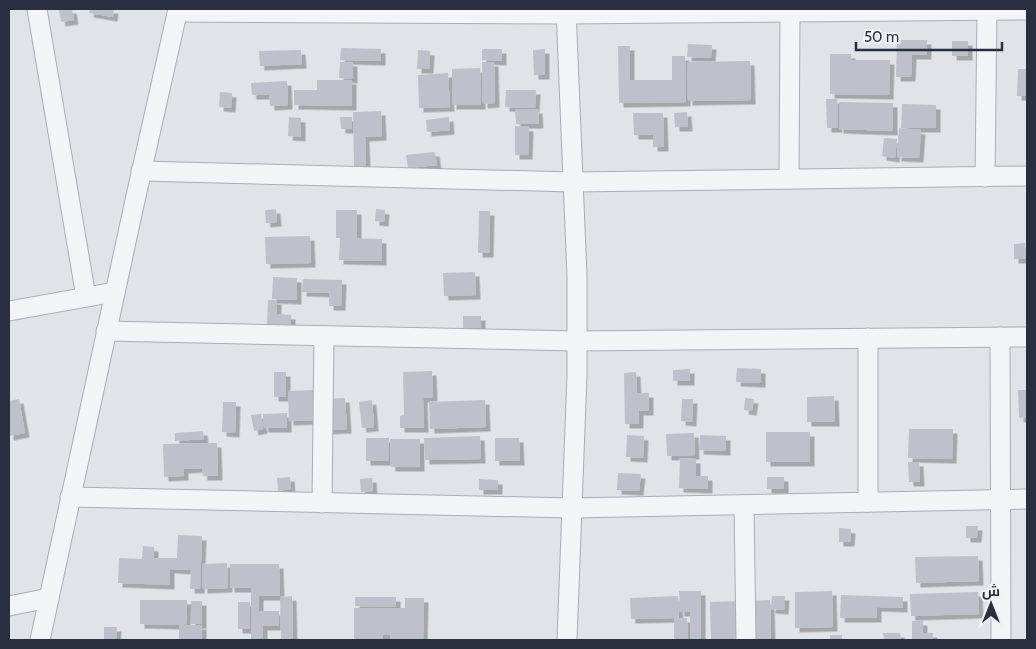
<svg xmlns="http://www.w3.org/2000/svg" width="1036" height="649" font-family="Cabin,Cairo,sans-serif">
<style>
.building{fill:#bec1cb;filter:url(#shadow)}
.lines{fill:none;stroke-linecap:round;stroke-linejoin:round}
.street-casing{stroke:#a9adb5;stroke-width:21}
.street{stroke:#f3f4f7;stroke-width:19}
</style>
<defs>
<filter id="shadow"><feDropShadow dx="4.5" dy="4.5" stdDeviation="0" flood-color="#0004"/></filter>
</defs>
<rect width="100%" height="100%" fill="#e0e3e8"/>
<g class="building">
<polygon points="72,9 74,20 61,22 59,10"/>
<polygon points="90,9 114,9 113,17 89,13"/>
<polygon points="897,40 927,40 927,55 912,55 911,77 896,77"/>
<rect x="952" y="41" width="16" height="15"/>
<polygon points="688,44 712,45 711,58 687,57"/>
<polygon points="618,46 630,46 630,80 672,80 672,56 685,56 686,102 619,103"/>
<polygon points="341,48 381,49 381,61 340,60"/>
<polygon points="482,49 502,49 502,61 482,60"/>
<polygon points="545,49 545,75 534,75 533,50"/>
<polygon points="301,50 302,64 260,66 259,51"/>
<polygon points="418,50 430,51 429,69 417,69"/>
<polygon points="830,54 851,54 851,60 890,60 889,95 830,94"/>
<polygon points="750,61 751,100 688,101 687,62"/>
<polygon points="340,62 353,62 353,79 339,78"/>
<polygon points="482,62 494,62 495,103 483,104"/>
<polygon points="480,68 481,105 452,105 452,69"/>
<polygon points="1018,69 1027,69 1027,96 1017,96"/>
<polygon points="448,73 450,107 419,108 418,75"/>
<polygon points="317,80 352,80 352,106 294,105 294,90 317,90"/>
<polygon points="287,81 288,105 270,106 269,95 252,95 251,83"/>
<polygon points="506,90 536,90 535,108 505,107"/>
<polygon points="220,92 232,93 231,108 219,107"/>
<polygon points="826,99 837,99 838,128 827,128"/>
<polygon points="839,102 893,103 893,131 839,129"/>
<polygon points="902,104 936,105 936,128 901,128"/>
<polygon points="538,109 539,124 516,124 515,110"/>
<polygon points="381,111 382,136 365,137 366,166 354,166 353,112"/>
<polygon points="687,112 688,127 675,127 674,113"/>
<polygon points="633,113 663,113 664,147 653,147 653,135 634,135"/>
<polygon points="289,117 301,118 301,137 288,136"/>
<polygon points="340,117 352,117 352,129 341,129"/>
<polygon points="449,117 450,130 427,132 426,120"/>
<polygon points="515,126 529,127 528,155 515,155"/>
<polygon points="899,128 921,130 919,158 897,157"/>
<polygon points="884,138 897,139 895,158 882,156"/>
<polygon points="435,152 437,165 408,168 406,155"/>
<polygon points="276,209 277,222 266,223 265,210"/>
<polygon points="376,209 385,210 384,222 375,221"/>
<polygon points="336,210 357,210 357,238 344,238 382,239 382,261 339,260 340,238 336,238"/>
<polygon points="479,211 490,211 489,253 478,253"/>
<polygon points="310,236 311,263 266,264 265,237"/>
<polygon points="1025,243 1026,259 1014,259 1014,244"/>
<polygon points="475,272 476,295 444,296 443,273"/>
<polygon points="273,277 297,278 297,300 272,299"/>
<polygon points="303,279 342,280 341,306 329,306 329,293 302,292"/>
<polygon points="268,300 277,300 277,314 291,315 291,327 267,326"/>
<rect x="463" y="316" width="18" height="12"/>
<polygon points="737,368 761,369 761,383 736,382"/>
<polygon points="690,369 690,381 673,381 673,370"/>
<polygon points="432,371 433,397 423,398 424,428 400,428 400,416 404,415 403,372"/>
<rect x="274" y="372" width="12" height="25"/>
<polygon points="636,372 637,393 649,393 649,411 639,411 639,424 625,424 624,373"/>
<polygon points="315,390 316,420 289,421 288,391"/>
<polygon points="1018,390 1027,390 1027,417 1019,418"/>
<polygon points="834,396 835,422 807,422 807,397"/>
<polygon points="345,398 347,429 323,430 322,399"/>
<polygon points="745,398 754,399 752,411 744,410"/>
<polygon points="19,399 25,433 9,436 9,401"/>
<polygon points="682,399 693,399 692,422 681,421"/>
<polygon points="372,400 374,427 362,428 359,402"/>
<polygon points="485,400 486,427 430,429 429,402"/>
<polygon points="223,402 236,402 235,433 222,432"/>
<polygon points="287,413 287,428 264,428 263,414"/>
<polygon points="261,414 263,429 254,431 251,415"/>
<polygon points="909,429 953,429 952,459 908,458"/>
<polygon points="203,431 204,439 175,441 175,433"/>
<rect x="766" y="432" width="44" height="30"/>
<polygon points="694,433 695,455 667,456 666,434"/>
<polygon points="627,435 644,436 643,458 626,457"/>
<polygon points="700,435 726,436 726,451 699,450"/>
<polygon points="480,436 481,459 425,460 424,438"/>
<polygon points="366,438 389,438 388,461 366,461"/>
<polygon points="495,438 519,438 520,461 495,461"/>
<polygon points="390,439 420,439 420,467 391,467"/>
<polygon points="217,443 218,476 203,476 202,468 184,469 184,476 164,477 163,444"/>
<polygon points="680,458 696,459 696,476 708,476 708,489 679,488"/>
<polygon points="908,462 919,462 920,482 909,482"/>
<polygon points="618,473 641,474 639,491 617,490"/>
<polygon points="290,477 291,489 278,491 277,478"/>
<rect x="767" y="477" width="17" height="12"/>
<polygon points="372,478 373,491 361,492 360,479"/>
<polygon points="479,479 498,480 498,490 479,490"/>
<polygon points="966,526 978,526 977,538 966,538"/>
<polygon points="839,528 851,529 850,542 839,542"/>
<polygon points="178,535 202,536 200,589 190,589 191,570 170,569 170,585 118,583 119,558 142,559 143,546 154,547 154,558 177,558"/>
<polygon points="978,556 979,581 916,583 915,557"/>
<polygon points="227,563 228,588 203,589 202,564"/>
<polygon points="230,564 279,564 280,596 259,596 259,611 279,611 279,626 263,626 263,640 251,640 251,588 230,588"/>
<polygon points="679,591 701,591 701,640 690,640 690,612 680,612"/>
<polygon points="832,591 833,627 795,628 795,592"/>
<polygon points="978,592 979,614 911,616 910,594"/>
<polygon points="841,595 903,597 903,608 877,607 877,618 840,618"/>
<polygon points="292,596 293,640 281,640 280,597"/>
<polygon points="678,596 679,618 687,618 688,640 674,640 674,618 631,619 630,598"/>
<polygon points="772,596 785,596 784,610 771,609"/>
<polygon points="355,597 396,597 396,607 355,606"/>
<polygon points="405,598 424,598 423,640 390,640 390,635 383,635 383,640 354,640 354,608 405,608"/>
<polygon points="140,600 187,600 186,625 202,625 202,640 179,640 179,625 140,624"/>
<polygon points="770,600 771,640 711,640 710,602"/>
<rect x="191" y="601" width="11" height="23"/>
<polygon points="238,602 250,602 249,629 238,629"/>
<polygon points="912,621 923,621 923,633 933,633 933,640 912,640"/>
<polygon points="104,627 117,627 116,640 104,640"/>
<polygon points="883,633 900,633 901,640 884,640"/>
<rect x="830" y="635" width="12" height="5"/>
</g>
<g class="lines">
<defs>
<g id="street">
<polyline points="37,9 86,297"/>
<polyline points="566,9 577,276 577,375 567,640"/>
<polyline points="178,12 566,14 1027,10"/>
<polyline points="141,171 573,182 1027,176"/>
<polyline points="985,177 987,9"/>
<polyline points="789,179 790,12"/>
<polyline points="9,311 115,292"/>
<polyline points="106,331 577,341 1027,337"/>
<polyline points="1000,337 1001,640"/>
<polyline points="868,338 868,502"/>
<polyline points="70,497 572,508 1027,499"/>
<polyline points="322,503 324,336"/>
<polyline points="744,505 746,640"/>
<polyline points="9,606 49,598"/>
<polyline points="40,640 134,205 178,9"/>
</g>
</defs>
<use href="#street" class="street-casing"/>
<use href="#street" class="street"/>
</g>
<rect width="1036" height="649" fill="none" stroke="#2a2f3f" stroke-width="20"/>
<g transform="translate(991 604)" stroke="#f0f2f6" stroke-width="4" paint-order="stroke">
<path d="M0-4L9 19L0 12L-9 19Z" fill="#2a2f3f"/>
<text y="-8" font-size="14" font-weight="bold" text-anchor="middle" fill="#2a2f3f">ش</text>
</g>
<path d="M856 42v8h146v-8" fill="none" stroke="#2a2f3f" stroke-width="2.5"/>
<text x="864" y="42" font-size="15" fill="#2a2f3f" stroke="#f0f2f6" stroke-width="4" paint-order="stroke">50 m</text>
</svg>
